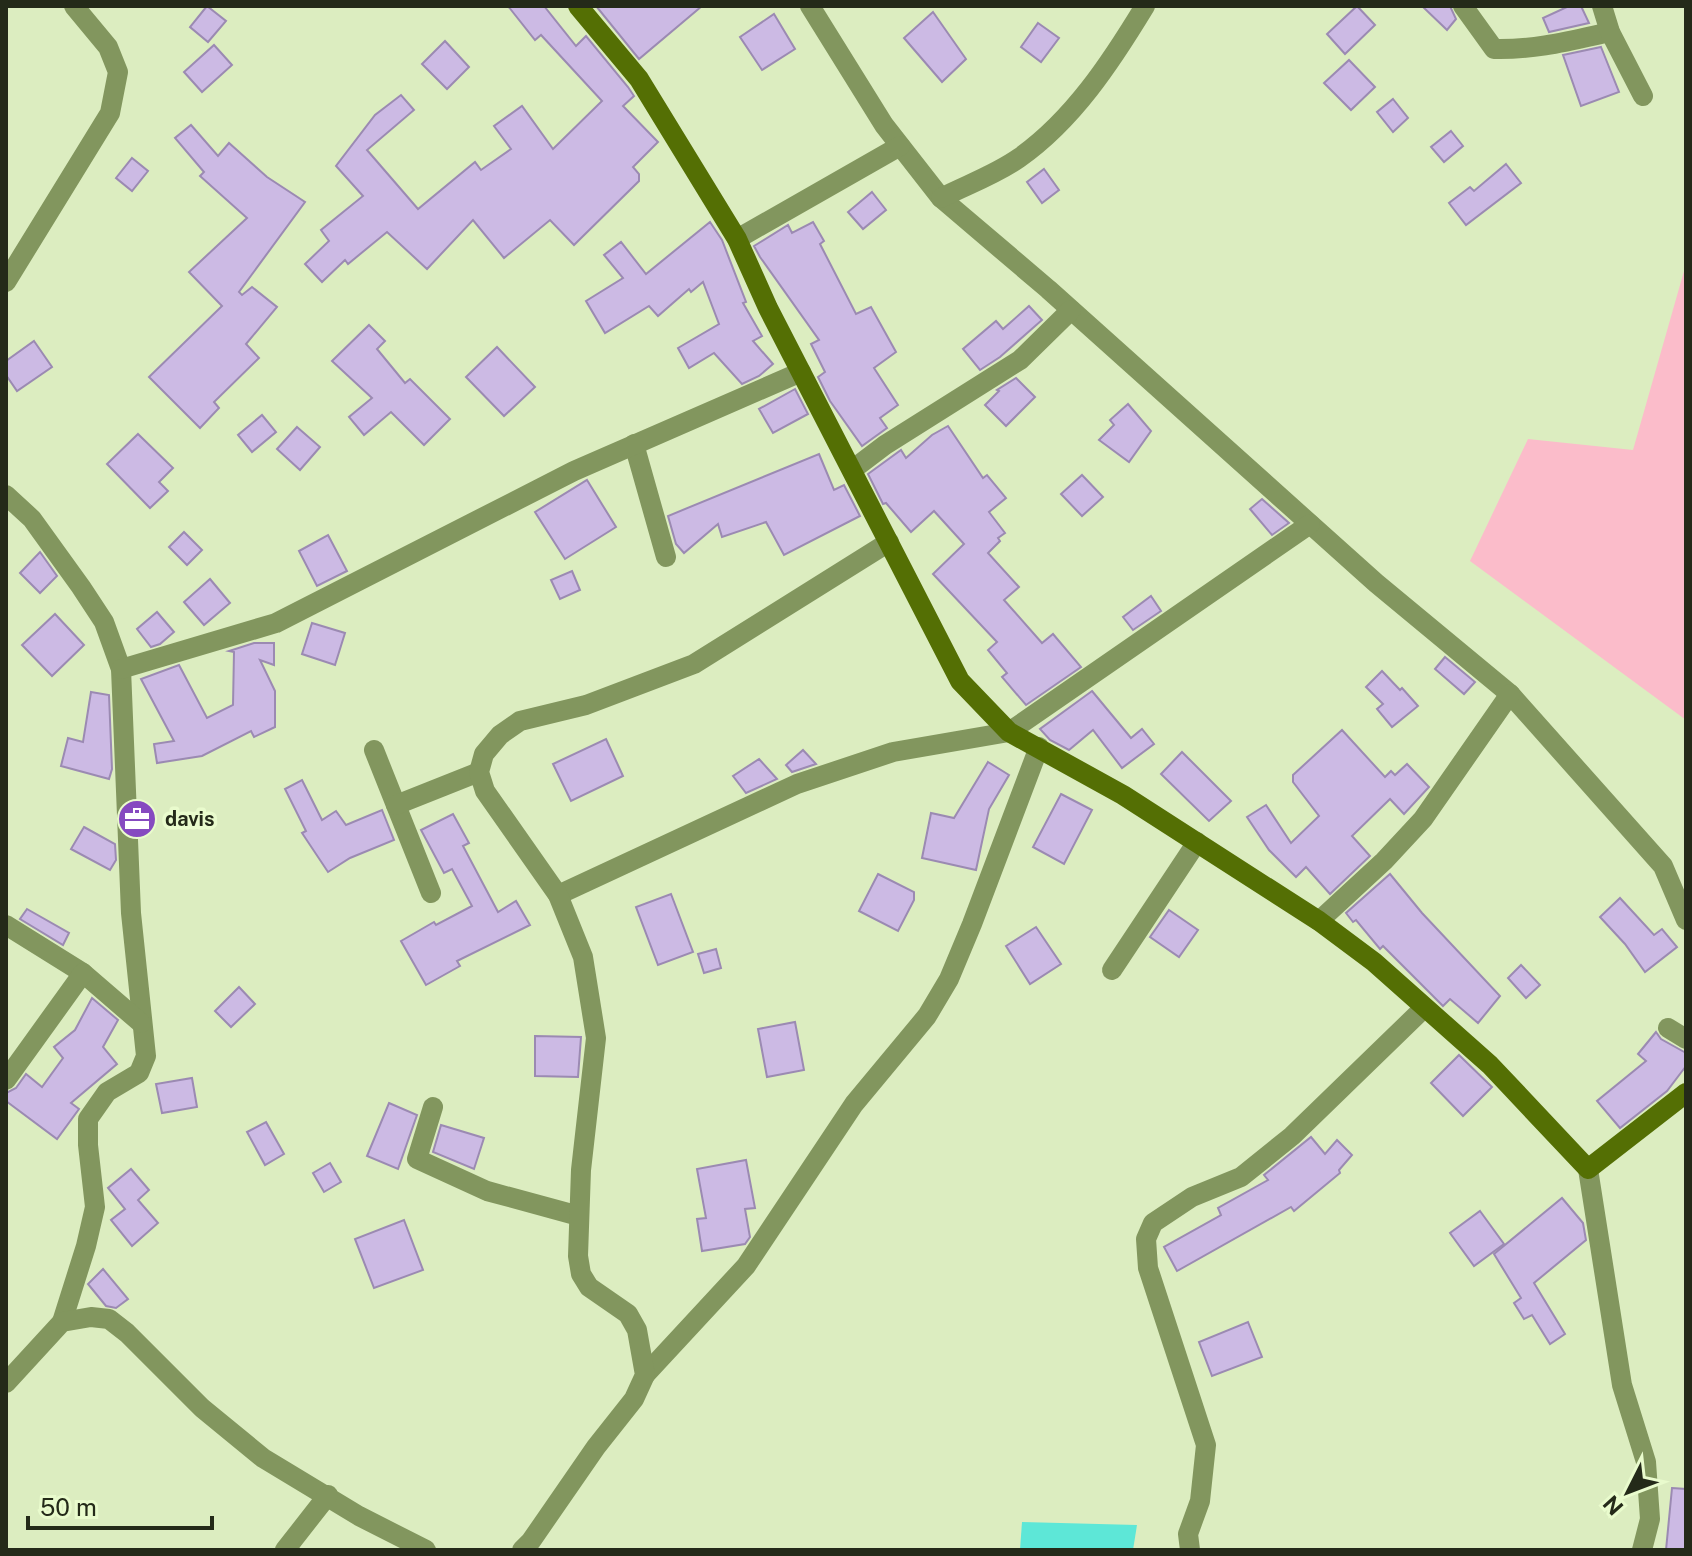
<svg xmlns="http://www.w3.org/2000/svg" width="1692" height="1556" font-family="'Public Sans',sans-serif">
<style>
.green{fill:#fbbcca}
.water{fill:#5de7d7}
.building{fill:#ccbae4;stroke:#9b8ab2;stroke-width:2}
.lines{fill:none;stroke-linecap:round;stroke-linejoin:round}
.street{stroke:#82965e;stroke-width:20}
.secondary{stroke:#546f04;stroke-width:20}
.labels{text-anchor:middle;stroke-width:7;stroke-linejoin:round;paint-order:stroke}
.poi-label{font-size:20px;font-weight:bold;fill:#242a19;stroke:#e9fbcd;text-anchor:start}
</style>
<rect width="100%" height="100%" fill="#dcedc0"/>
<polygon class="green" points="1686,264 1686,720 1470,561 1528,439 1633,450"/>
<polygon class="water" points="1022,1522 1137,1525 1133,1550 1020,1550"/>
<g class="building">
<polygon points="207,6 226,21 208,42 190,27"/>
<polygon points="508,6 544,6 576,46 586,36 628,87 634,96 623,106 658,142 633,167 639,174 639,181 574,245 550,220 504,258 473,220 427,269 387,232 348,264 345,260 322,282 305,264 329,241 321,230 363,196 336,166 375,115 401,95 414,110 367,150 418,209 475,162 481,170 511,149 494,126 522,106 553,149 602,101 541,35 535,40"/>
<polygon points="596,6 702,6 639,59"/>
<polygon points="1357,6 1375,25 1345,54 1327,34"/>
<polygon points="1422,6 1450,6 1456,19 1447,30"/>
<polygon points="1569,6 1581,6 1589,23 1549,32 1543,18"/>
<polygon points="933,12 966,59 942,82 904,38"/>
<polygon points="774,14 795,49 762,70 740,37"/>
<polygon points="1038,23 1059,38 1041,62 1021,47"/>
<polygon points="445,41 469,67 447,89 422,64"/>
<polygon points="214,45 232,65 202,92 184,72"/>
<polygon points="1601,47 1619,92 1581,106 1563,55"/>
<polygon points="1349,60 1375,87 1351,110 1324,83"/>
<polygon points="1393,99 1408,118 1393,132 1377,112"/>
<polygon points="191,125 218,156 229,143 267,177 305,202 239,292 242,295 252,287 277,307 246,344 259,358 214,402 219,408 200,428 149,377 222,306 189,272 247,218 200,176 204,172 175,138"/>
<polygon points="1451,131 1463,146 1444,162 1431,147"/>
<polygon points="132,158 148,171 132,191 116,178"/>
<polygon points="1506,164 1521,183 1466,225 1449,203 1470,187 1474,191"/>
<polygon points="1044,169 1059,190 1042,203 1027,182"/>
<polygon points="872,192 886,210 863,229 848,212"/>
<polygon points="710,222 722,240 746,302 743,303 762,336 753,341 773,364 759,376 742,384 714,353 689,368 678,348 719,324 703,282 691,292 689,289 658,316 649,306 605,333 586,301 623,278 604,255 621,242 646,274"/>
<polygon points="813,222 824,241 820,244 856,314 871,307 896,352 874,368 898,405 880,418 887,428 862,446 830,401 818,377 825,372 811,344 819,340 760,257 754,246 788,225 792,233"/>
<polygon points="1029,306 1042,320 1000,357 980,370 963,349 996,321 1003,329"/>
<polygon points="369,325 385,341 377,349 405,383 410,379 450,419 424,445 391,412 364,435 349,417 372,398 332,361"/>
<polygon points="34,341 52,367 17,391 6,375 6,361"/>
<polygon points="497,347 535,387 504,416 466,377"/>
<polygon points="1016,378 1035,397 1006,426 985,405 999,391 997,390"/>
<polygon points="795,389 808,414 773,433 759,409"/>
<polygon points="1128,404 1151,431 1129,462 1099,440 1114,425 1110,420"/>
<polygon points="262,415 276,432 252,452 238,435"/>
<polygon points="948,426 983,478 987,475 1006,498 989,512 1005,533 998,538 1000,541 988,553 1019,587 1004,600 1042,643 1053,634 1081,667 1026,705 1002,677 1007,673 988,650 997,642 933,574 964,544 934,511 911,532 886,503 883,504 868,474 901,450 906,458 932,435"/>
<polygon points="297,427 320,447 300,470 277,449"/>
<polygon points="138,434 173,468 159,482 168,491 150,508 107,464"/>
<polygon points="819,454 834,490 844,485 860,516 784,555 766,522 722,537 718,524 684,553 676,544 668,516"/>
<polygon points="1082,475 1103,497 1082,516 1061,494"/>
<polygon points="587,480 616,527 565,559 535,512"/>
<polygon points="1262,499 1289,523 1272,535 1250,509"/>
<polygon points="184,532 202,550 187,565 169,547"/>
<polygon points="328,535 347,571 317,586 299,551"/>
<polygon points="40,552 57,576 40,593 20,573"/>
<polygon points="572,571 580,590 560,599 551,580"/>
<polygon points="210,579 230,603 204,625 184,602"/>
<polygon points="1151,596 1161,611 1133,630 1123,617"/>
<polygon points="157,612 174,632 160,644 151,647 137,629"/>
<polygon points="55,614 84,645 52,676 22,645"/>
<polygon points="312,623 345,633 335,665 302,654"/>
<polygon points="254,643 274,643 274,665 260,660 275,691 275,727 254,737 251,731 202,756 157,763 154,744 174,741 141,679 179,665 207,718 233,705 234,652 229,651"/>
<polygon points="1445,657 1475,682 1464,694 1435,669"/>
<polygon points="1382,671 1400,690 1402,688 1418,706 1392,727 1377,709 1383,704 1366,687"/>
<polygon points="1092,691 1131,738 1142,729 1154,744 1122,768 1093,730 1069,750 1050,740 1040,729"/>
<polygon points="91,692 109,695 112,769 109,779 61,766 68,738 83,742"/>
<polygon points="1342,730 1385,777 1391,771 1395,775 1407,764 1429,787 1404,814 1390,799 1352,836 1370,856 1330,894 1306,867 1296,877 1269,850 1247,817 1266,805 1291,843 1319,816 1293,782 1293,775"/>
<polygon points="606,739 623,776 571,801 553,764"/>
<polygon points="803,750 816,764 792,772 786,765"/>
<polygon points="1182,752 1231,801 1209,821 1161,774"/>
<polygon points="759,759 777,779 746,793 733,776"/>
<polygon points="988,762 1009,775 989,809 976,870 922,858 931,813 954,818"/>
<polygon points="302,780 322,820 336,811 346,825 382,810 394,840 350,858 328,872 302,833 306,831 285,789"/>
<polygon points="1061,794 1092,810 1064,864 1033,847"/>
<polygon points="453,814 469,843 463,846 498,912 516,901 530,925 457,961 460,966 426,985 401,941 434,922 436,925 472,906 452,869 444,873 421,830"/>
<polygon points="84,827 115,844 116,860 110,870 71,849"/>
<polygon points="878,874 914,892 914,900 898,931 859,911"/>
<polygon points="1390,874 1422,913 1500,996 1478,1023 1450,999 1443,1006 1383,946 1380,949 1356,920 1353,922 1346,913"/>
<polygon points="671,894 693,952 658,965 636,907"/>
<polygon points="1620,898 1654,935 1662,929 1677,947 1645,972 1625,944 1600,917"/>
<polygon points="27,909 69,933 63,945 20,919"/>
<polygon points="1169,910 1198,930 1179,957 1150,937"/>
<polygon points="1036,927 1061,964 1030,984 1006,946"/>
<polygon points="716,949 721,968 704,973 698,954"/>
<polygon points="1521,965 1540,985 1526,998 1508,978"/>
<polygon points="239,987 255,1004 231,1027 215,1011"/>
<polygon points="92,998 118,1020 103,1047 117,1064 71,1103 79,1109 57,1139 6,1101 6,1093 16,1088 26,1074 42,1087 63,1058 54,1047 75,1030"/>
<polygon points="795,1022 804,1070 767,1077 758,1029"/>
<polygon points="1656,1032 1661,1039 1686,1053 1686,1066 1667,1091 1620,1128 1597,1101 1646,1061 1638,1054"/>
<polygon points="535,1036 581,1037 578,1077 535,1076"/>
<polygon points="1459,1055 1492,1087 1463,1116 1431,1083"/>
<polygon points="192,1078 197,1107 162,1113 156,1084"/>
<polygon points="389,1103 417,1115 398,1169 367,1156"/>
<polygon points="266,1122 284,1154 265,1165 247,1132"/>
<polygon points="441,1125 484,1138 474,1169 433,1152"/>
<polygon points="1311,1137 1325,1154 1337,1140 1352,1155 1339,1170 1340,1173 1294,1211 1291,1207 1177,1271 1164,1247 1221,1215 1218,1208 1268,1180 1264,1175"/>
<polygon points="746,1160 755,1208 745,1209 750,1237 745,1244 702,1251 697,1219 706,1218 697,1169"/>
<polygon points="330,1163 341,1182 324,1192 313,1173"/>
<polygon points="131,1169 149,1190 138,1200 158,1223 132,1246 111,1220 125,1209 108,1188"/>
<polygon points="1562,1198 1583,1223 1586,1240 1534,1283 1565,1334 1550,1344 1532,1315 1524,1319 1514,1303 1521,1298 1494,1254"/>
<polygon points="1480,1211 1504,1244 1474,1266 1450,1233"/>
<polygon points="404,1220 423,1270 374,1288 355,1239"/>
<polygon points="103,1269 128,1299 116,1308 106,1306 88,1284"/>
<polygon points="1248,1322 1262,1357 1212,1376 1199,1342"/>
<polygon points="1672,1488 1686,1489 1686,1550 1666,1550"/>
</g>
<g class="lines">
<g class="street">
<polyline points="810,6 884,125 941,198 1048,289 1376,583 1510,694 1663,866 1686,920"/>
<path d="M1463,6l31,43c41,1 75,-8 116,-17"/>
<polyline points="1602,6 1610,32 1643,96"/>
<path d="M941,198c25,-13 54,-23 78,-40 54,-38 92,-96 126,-152"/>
<polyline points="737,239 900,146"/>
<polyline points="6,282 110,113 118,72 108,47 74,6"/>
<polyline points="634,444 666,557"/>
<polyline points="852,470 885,445 1020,360 1071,310"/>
<polyline points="6,495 32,519 81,587 104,622 121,669 131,913 146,1056 139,1073 107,1092 88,1119 88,1145 95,1207 86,1246 62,1322"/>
<polyline points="121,669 276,623 574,471 801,372"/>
<polyline points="374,750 431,893"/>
<polyline points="396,805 479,772"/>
<polyline points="558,895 797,784 893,752 1009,732 1310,524"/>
<polyline points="1319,921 1384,861 1423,819 1510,694"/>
<polyline points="6,925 83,973 141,1023"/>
<polyline points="1112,970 1197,842"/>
<polyline points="1668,1028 1686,1039"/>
<polyline points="6,1080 83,973"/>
<polyline points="433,1107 417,1159 487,1191 579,1216"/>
<polyline points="1588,1169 1622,1385 1646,1462 1650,1519 1642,1550"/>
<polyline points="645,1375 746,1266 854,1104 927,1016 949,979 972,924 1039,747"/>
<polyline points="6,1383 62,1322 91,1317 109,1319 127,1333 202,1408 263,1458 359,1516 426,1550"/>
<polyline points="285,1550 328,1495"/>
<polyline points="522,1550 531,1541 596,1447 634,1399 645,1375 637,1330 628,1314 589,1287 581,1274 578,1256 581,1170 596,1038 583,957 558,895 485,791 479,772 484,754 500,735 520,721 586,705 694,664 889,542"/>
<polyline points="1190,1550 1188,1534 1200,1501 1206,1445 1148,1268 1146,1239 1153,1223 1192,1197 1241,1177 1292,1136 1424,1008"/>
</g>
<polyline class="secondary" points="578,6 639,79 737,239 768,308 960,681 1009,732 1123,795 1319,921 1374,962 1490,1065 1588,1169 1686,1093"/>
</g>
<defs>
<symbol id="office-disc" viewBox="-11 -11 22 22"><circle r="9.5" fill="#864ac0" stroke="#e9fbcd"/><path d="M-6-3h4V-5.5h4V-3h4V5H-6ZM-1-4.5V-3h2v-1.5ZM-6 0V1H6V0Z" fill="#fff"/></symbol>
</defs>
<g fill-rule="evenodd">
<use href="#office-disc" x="115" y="797" width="44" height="44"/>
</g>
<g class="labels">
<g class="poi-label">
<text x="165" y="826">davis</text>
</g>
</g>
<rect width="1692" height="1556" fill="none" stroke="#242a19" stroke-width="16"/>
<g transform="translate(1628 1492) rotate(228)" stroke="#e9fbcd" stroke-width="6" paint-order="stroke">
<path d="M0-6L14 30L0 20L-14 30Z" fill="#242a19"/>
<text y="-12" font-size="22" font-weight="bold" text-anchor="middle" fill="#242a19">N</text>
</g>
<path d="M28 1516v12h184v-12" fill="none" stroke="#242a19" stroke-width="4"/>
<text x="40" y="1516" font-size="24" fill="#242a19" stroke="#e9fbcd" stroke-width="6" paint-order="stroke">50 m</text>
</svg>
